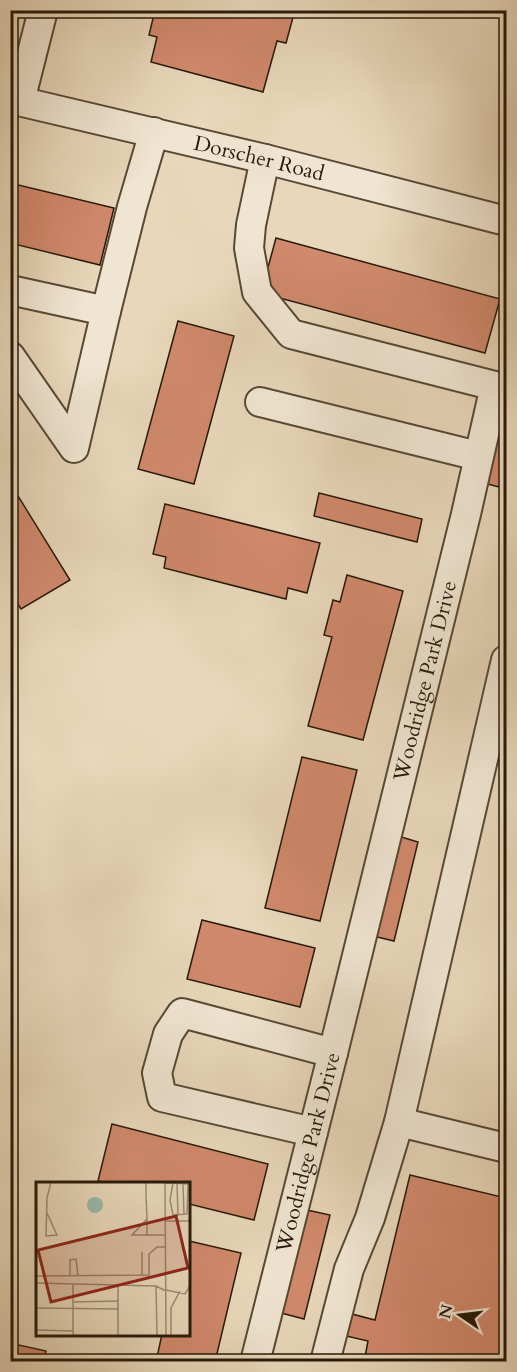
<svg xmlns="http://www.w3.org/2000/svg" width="517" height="1372" font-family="Cardo,serif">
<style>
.building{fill:#d0896c;stroke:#271a09;stroke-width:1.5}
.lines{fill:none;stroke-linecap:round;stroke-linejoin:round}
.minor-casing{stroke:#574935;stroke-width:32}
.minor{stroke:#f0e5d2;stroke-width:28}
.labels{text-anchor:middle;stroke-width:5;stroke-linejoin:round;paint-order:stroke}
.street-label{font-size:21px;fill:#271a09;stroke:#f0e5d2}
.inset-road{fill:none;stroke:#9b8b73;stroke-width:1.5}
.view{fill:#8f2418;fill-opacity:0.15;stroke:#8f2418;stroke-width:3}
.inset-edge{fill:none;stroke:#271a09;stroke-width:3}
</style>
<rect width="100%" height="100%" fill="#e8d7ba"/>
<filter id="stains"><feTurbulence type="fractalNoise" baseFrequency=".00333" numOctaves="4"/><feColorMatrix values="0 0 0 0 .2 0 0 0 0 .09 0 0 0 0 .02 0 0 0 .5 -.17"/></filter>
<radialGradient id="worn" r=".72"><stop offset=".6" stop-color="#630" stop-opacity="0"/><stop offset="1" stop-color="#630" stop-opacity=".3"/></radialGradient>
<g class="building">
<polygon points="155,10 295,10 286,43 277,41 263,92 151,62 157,37 149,35"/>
<polygon points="10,183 114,208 100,265 10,243"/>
<polygon points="276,238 500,299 485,353 261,293"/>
<polygon points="178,321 234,336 194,484 138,469"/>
<polygon points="506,382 506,474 503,488 480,482"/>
<polygon points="10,483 70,580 21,609 10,592"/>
<polygon points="319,493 422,519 417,542 314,516"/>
<polygon points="165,504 320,543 307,593 288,588 286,599 164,568 166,557 153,554"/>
<polygon points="347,575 403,591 363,740 308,726 332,637 324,635 333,600 340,602"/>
<polygon points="302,757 357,770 320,921 265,908"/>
<polygon points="398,836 418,842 394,941 373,936"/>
<polygon points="202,920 315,948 300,1007 187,979"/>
<polygon points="112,1124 268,1164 254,1220 189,1204 189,1183 107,1183 98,1181"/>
<polygon points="410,1175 506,1198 506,1362 364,1362 368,1341 342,1335 348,1313 375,1320"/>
<polygon points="307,1210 330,1215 304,1319 281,1313"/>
<polygon points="189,1241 241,1253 215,1362 156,1362 162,1334 189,1334"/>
<polygon points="14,1344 46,1351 43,1362 10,1362"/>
</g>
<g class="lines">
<defs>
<g id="minor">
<path id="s1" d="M10,99l255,60 241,62"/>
<polyline points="20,101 43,10"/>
<polyline points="10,290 106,311 74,448 10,356"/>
<polyline points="106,311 132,207 154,132"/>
<polyline points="260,402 478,456"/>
<polyline points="399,1122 506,1148"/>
<polyline points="313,1132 162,1097 157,1073 168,1034 182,1013 333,1053"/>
<path id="s2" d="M255,1362l78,-309 133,-539 29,-128 -204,-52 -34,-42 -8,-44 2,-23 14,-66"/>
<polyline points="325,1362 349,1269 370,1218 399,1122 506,660"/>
</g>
</defs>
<use href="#minor" class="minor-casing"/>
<use href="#minor" class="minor"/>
</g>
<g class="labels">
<g class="street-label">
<text dy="7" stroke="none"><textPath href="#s1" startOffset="256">Dorscher Road</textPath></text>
<text dy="7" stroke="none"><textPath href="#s2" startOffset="702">Woodridge Park Drive</textPath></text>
<text dy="7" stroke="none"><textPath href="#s2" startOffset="216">Woodridge Park Drive</textPath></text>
</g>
</g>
<g transform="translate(36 1182)">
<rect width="154" height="154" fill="#e8d7ba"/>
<path d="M51 23a8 8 0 1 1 16 0a8 8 0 1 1-16 0Z" fill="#98baaa"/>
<path class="inset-road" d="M110,0v13l1,24v16h-15l15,-16M129,0l1,154M129,1h8l15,1 -1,30 -14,1 -3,-15 3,-17M141,1l1,33M147,1l1,32M11,31l10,22 -11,1 1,-38 4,-16M130,39h25M111,53h19M106,70v24M0,94l113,-1v-21l8,-7h9M34,94v-16l6,-1 2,17M0,101l120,3M37,102v52M82,102v52M130,108l19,4 6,-10M37,120l46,-1M0,126l83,1M0,148l37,1M121,154l-1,-50 10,5M135,154v-28l9,-17"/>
<path class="view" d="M140,34l12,52 -137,34 -13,-52z"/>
<rect width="154" height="154" class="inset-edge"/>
</g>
<rect width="517" height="1372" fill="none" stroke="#e8d7ba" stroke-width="36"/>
<rect x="12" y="12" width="493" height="1348" fill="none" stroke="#271a09" stroke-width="3"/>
<rect x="18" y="18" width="481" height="1336" fill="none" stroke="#271a09" stroke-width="1.5"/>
<g transform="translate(460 1315) rotate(284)" stroke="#f0e5d2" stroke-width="4.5" paint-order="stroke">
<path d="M0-4.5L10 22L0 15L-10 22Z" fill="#271a09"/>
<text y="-9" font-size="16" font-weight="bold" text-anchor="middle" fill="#271a09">N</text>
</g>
<rect width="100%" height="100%" filter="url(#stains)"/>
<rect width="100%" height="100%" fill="url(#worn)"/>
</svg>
